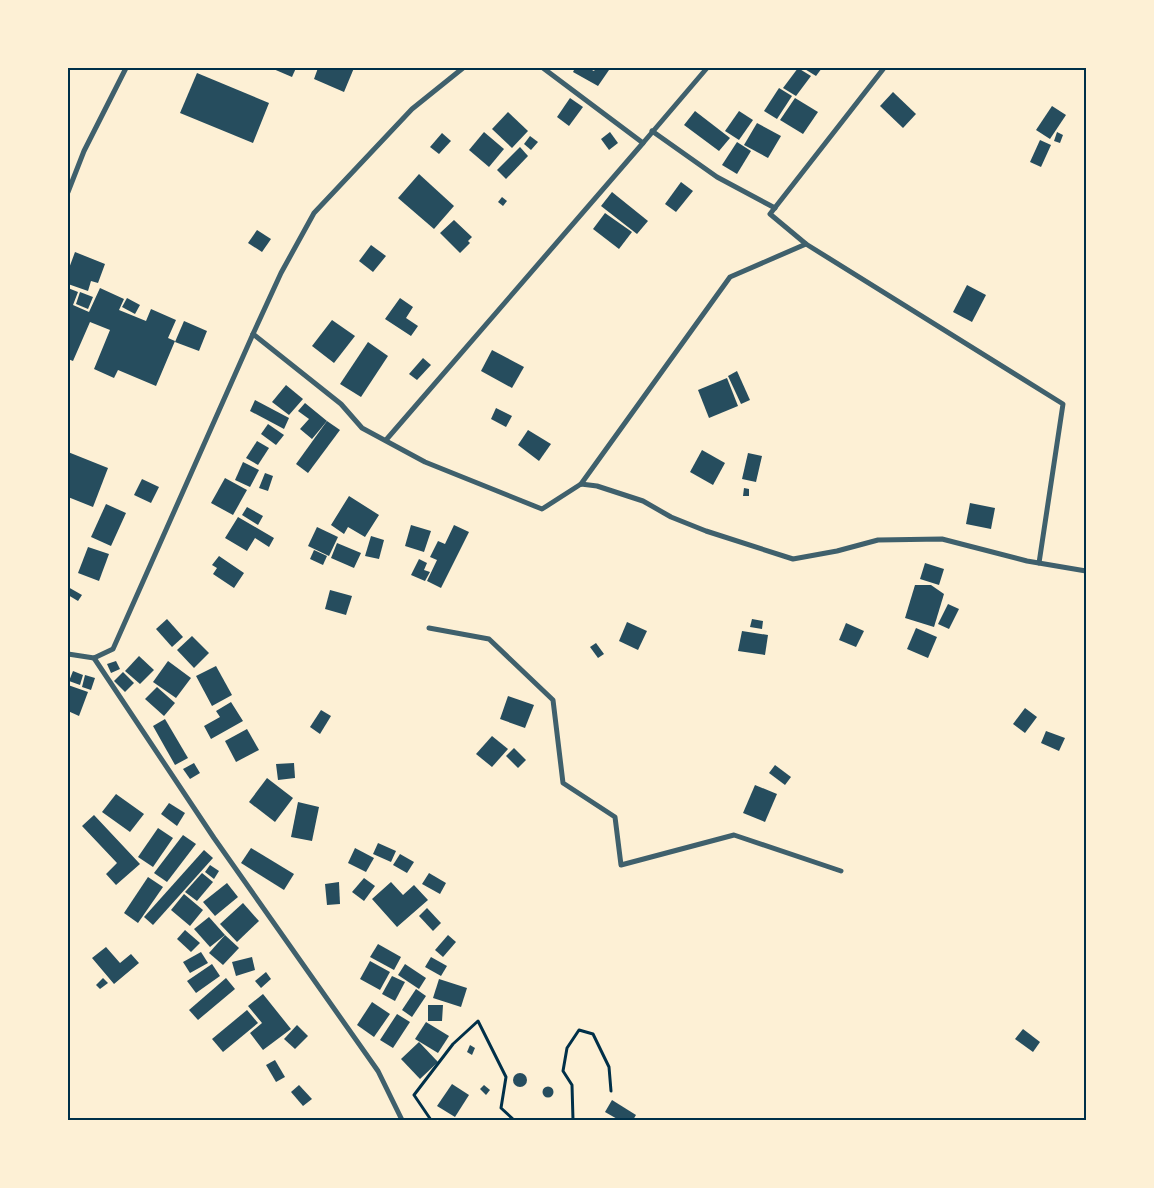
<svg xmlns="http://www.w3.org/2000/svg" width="1154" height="1188" font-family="'Crimson Pro',serif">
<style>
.building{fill:#264d5e}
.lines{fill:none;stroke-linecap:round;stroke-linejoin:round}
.path{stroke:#003049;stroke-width:3}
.minor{stroke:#3f606c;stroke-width:5}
.neatline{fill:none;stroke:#003049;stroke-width:2}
</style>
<rect width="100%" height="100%" fill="#fdf0d5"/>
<g class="building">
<polygon points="271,68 296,68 292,77"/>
<polygon points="318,68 354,68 344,92 314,79"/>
<polygon points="575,68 588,68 594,71 596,68 609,70 598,86 573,72"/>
<polygon points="798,68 811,76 796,96 783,88"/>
<polygon points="803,68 822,68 816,76"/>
<polygon points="197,73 269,103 253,143 180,113"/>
<polygon points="779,88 792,96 777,119 764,111"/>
<polygon points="893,92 916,114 903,128 880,106"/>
<polygon points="570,98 583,107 569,126 557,117"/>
<polygon points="795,98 818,112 803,134 780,120"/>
<polygon points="1052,106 1066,115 1050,139 1036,130"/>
<polygon points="695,111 730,138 719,151 684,125"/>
<polygon points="739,111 753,120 739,140 725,131"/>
<polygon points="508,112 528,131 512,148 492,129"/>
<polygon points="757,123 781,136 768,158 744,145"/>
<polygon points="484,132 504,149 489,167 469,150"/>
<polygon points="610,132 618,143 609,150 601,139"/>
<polygon points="1057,132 1063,135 1060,143 1054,141"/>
<polygon points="442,133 451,141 439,154 430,147"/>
<polygon points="530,136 538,142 531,150 524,144"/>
<polygon points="1040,140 1051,145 1041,167 1030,162"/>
<polygon points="737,142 751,151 737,174 722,165"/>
<polygon points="520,147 528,156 506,179 497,170"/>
<polygon points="419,174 454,206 434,229 398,198"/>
<polygon points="681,182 693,191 676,212 665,204"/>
<polygon points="612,192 648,221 637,234 601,206"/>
<polygon points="502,197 507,201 503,206 498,202"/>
<polygon points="605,213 632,232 619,249 593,229"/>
<polygon points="454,220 472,237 468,241 470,243 460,253 440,233"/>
<polygon points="257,230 271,239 262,252 248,243"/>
<polygon points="371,245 386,256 373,272 359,261"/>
<polygon points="75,252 105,264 98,283 91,281 88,291 68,284 68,271"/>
<polygon points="967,285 986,295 972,322 953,312"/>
<polygon points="68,288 78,292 73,305 89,312 100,288 124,299 119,310 146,321 151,309 176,320 168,338 175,341 156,386 118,370 114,378 94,369 110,330 90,322 73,361 68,359"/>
<polygon points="80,292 93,297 88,309 76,304"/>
<polygon points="127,298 140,305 135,314 122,307"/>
<polygon points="400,298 413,307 406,318 418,326 411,336 385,319"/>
<polygon points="332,320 355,336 334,363 312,346"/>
<polygon points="184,321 207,331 199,351 175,342"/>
<polygon points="368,342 388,356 361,397 340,384"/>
<polygon points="492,350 524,367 512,388 481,371"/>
<polygon points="423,358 431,365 417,380 409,374"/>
<polygon points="737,371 750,400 741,404 728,376"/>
<polygon points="727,378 738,406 709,418 698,390"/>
<polygon points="286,385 303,399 289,415 272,402"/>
<polygon points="255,400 289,418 284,429 250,411"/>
<polygon points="305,403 327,421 312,439 300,429 309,419 298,411"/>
<polygon points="496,408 512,416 506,427 491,419"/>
<polygon points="327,421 340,430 308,473 296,464"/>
<polygon points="268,424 284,435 276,445 261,434"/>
<polygon points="528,430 551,444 539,461 518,445"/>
<polygon points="257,441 269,448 258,465 246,458"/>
<polygon points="702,450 725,463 713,485 690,472"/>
<polygon points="68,452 108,468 93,507 68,497"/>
<polygon points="748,453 762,456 756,482 742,479"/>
<polygon points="243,462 259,470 250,487 235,480"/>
<polygon points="265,473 273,476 268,491 259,488"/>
<polygon points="225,478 247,490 233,515 211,503"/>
<polygon points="142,479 159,487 151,503 134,495"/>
<polygon points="744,488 749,489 749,496 743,496"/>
<polygon points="349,496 379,515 365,537 348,527 344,534 331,525"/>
<polygon points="970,503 995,508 991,529 966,524"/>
<polygon points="106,504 126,513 111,546 91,537"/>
<polygon points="247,507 263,516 258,525 242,515"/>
<polygon points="238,517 274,538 269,547 255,538 247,551 225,538"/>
<polygon points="411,525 431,531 424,552 405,546"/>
<polygon points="454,525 469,532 441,588 427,581 437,560 430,557 438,541 445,544"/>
<polygon points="317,527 338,537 329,556 308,546"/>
<polygon points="371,536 384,540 379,559 365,556"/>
<polygon points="337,543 361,553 354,568 331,558"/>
<polygon points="88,547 109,554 99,581 78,573"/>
<polygon points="314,550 327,556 323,565 310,559"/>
<polygon points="219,556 244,573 234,588 213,574 217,568 212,565"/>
<polygon points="419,559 427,563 424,570 430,572 425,581 411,575"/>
<polygon points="925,563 944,569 939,585 920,579"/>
<polygon points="915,585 931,585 944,594 934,627 905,618"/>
<polygon points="68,587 82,595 78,601 68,595"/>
<polygon points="330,590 352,596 346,615 325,609"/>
<polygon points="948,604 959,609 949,629 938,624"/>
<polygon points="167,619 183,637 172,647 156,629"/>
<polygon points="752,619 763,621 762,629 750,627"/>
<polygon points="627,622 647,631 638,650 619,641"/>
<polygon points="846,623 864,631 856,647 839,640"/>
<polygon points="916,628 937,637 928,658 907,649"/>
<polygon points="742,631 768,635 765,655 738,651"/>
<polygon points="192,636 209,653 194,668 177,650"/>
<polygon points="596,643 604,654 598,658 590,647"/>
<polygon points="139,656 154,670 140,684 125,671"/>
<polygon points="116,661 120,669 111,673 107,664"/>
<polygon points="168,661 191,678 176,698 153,682"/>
<polygon points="216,666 232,695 212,706 196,676"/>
<polygon points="73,671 83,675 80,685 69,681"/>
<polygon points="123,672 134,683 125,692 114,681"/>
<polygon points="85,675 95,678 91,690 82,687"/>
<polygon points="68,685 88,692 79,716 68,711"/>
<polygon points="157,687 175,703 164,716 145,699"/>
<polygon points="508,696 534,705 525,728 500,719"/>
<polygon points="231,702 243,721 211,739 204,726 220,717 216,711"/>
<polygon points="1025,708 1037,717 1025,733 1013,724"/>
<polygon points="321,710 331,716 320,734 310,727"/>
<polygon points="165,719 188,758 175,765 153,726"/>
<polygon points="247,729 259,750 236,762 225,741"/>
<polygon points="1046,731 1065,738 1059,751 1041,743"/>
<polygon points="492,736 508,749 492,767 476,754"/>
<polygon points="514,748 526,760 518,768 506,756"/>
<polygon points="194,763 200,773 190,779 183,769"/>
<polygon points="294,763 295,778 278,780 276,764"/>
<polygon points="775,765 791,777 785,785 769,773"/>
<polygon points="267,778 293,798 275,822 249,802"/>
<polygon points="755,785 777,794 765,822 743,813"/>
<polygon points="116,794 144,814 130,832 102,812"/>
<polygon points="298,802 319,807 312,841 291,837"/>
<polygon points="169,803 185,813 177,826 161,814"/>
<polygon points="94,815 140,864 116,885 106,874 117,863 82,826"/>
<polygon points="158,828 173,838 153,867 138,857"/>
<polygon points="183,835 196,844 167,882 154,873"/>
<polygon points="378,843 396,851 391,862 373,854"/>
<polygon points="251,848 294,874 284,890 241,863"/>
<polygon points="355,848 374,858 366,872 348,863"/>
<polygon points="204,850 213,858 153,925 144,917"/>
<polygon points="400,854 414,862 407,873 393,865"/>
<polygon points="210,865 219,871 214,879 205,872"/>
<polygon points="202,873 213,882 197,901 185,892"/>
<polygon points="429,873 446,883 440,894 422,884"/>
<polygon points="148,877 163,887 138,923 124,913"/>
<polygon points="364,878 375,886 364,901 352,892"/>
<polygon points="339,882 340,904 327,905 325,884"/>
<polygon points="391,882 403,895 414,885 428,900 397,927 372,899"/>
<polygon points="227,883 238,897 215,916 203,902"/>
<polygon points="184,894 203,910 190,926 171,910"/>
<polygon points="243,903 259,921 237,942 220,924"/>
<polygon points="427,908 441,923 433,931 419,916"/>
<polygon points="209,917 225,935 210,947 194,929"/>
<polygon points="185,930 200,943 191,952 177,939"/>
<polygon points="225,935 239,948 223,965 209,953"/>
<polygon points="448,935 456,942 443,957 435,950"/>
<polygon points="378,944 401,957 394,970 370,957"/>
<polygon points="106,947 120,963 131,954 139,963 114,984 92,958"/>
<polygon points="201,952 208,963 190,973 183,962"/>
<polygon points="252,957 255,970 236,976 232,962"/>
<polygon points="431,957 447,966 441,976 425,967"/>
<polygon points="370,961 390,972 380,990 360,979"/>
<polygon points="212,964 220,976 196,993 187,981"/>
<polygon points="405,964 426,978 419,989 398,975"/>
<polygon points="266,972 271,979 261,988 255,981"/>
<polygon points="392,976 405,982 395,1001 382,994"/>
<polygon points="103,978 108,983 100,989 96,985"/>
<polygon points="226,978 235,989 198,1020 189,1010"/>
<polygon points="439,979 467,988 461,1007 433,998"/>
<polygon points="416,989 426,996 412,1017 402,1010"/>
<polygon points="263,994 291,1029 263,1050 250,1033 262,1023 248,1006"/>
<polygon points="372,1002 390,1014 374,1037 357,1025"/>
<polygon points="428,1005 443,1005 442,1021 428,1021"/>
<polygon points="247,1010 258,1023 223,1052 212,1039"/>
<polygon points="397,1014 410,1022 393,1048 380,1040"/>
<polygon points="426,1022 449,1036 438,1053 415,1039"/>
<polygon points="297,1025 308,1036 295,1049 284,1039"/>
<polygon points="1023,1029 1040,1042 1033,1052 1015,1039"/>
<polygon points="419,1042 438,1062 420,1079 401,1059"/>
<polygon points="470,1045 475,1048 472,1055 467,1052"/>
<polygon points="275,1060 285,1077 276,1082 266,1065"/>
<circle cx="520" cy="1080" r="7"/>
<polygon points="452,1084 469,1095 455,1117 437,1106"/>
<polygon points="299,1085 312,1099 303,1106 291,1092"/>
<polygon points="484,1085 490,1090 486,1095 480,1089"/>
<circle cx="548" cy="1092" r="5.5"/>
<polygon points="612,1100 636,1115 633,1120 619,1120 605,1112"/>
</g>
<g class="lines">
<g class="path">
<polyline points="431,1120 414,1095 453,1044 478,1021 506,1077 501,1108 514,1120"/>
<polyline points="573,1120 572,1085 563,1071 567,1048 579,1030 593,1034 609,1067 611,1091"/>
</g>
<g class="minor">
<polyline points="543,68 643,143 707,68"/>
<polyline points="884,68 770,214 806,244 1063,404 1039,563"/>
<polyline points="652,131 717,177 775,208"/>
<polyline points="68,192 84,151 126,68"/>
<polyline points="253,334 341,404 362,428 425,462 542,509 581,484 597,486 643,501 671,517 706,531 793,559 837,551 878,540 942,539 1027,561 1086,571"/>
<polyline points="386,440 643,143"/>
<polyline points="581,484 730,277 806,244"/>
<polyline points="429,628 489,639 553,700 563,783 615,817 621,865 734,835 841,871"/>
<polyline points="68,654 94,658 113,649 253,334 281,273 314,213 412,109 463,68"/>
<polyline points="94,658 214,838 378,1071 402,1120"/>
</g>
</g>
<rect width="1154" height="1188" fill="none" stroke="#fdf0d5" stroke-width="138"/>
<rect x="69" y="69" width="1016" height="1050" class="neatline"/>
</svg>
